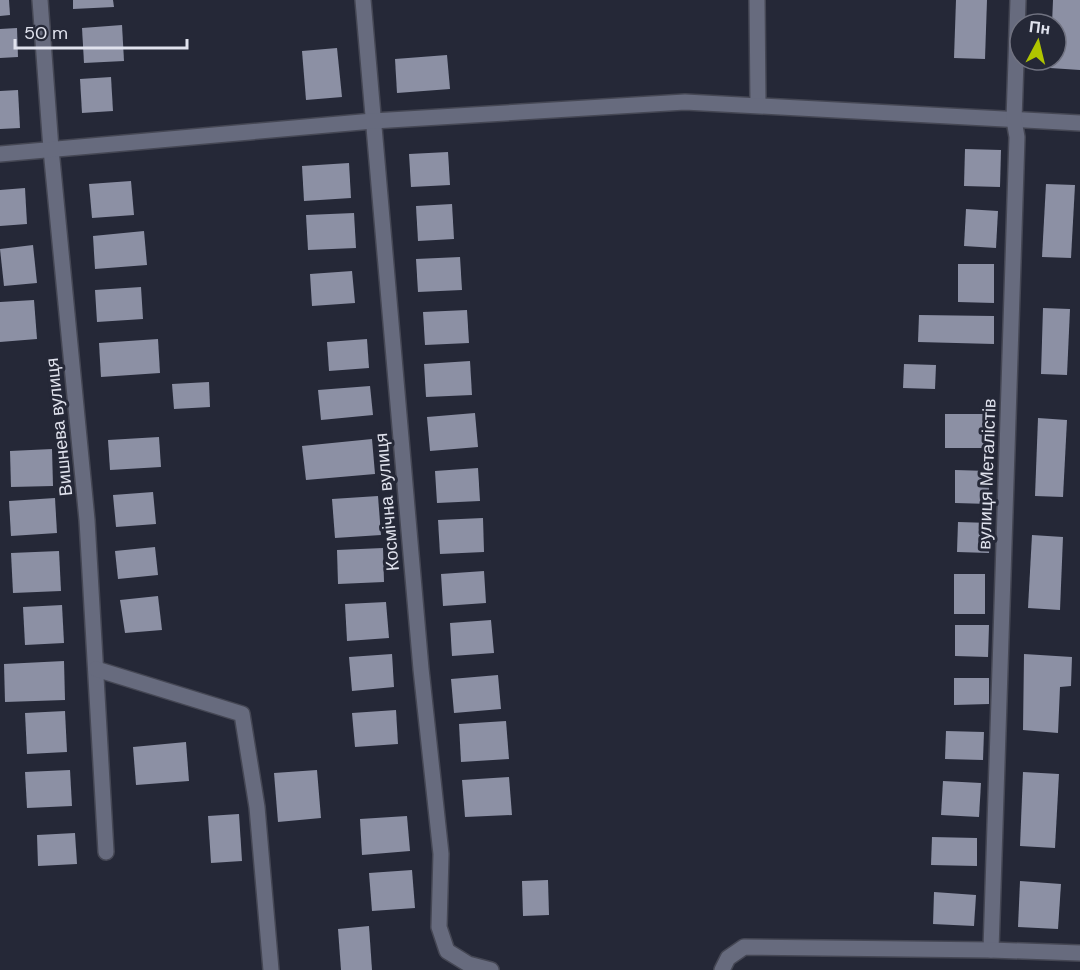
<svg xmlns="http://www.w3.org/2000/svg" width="1080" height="970" font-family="'DM Sans',sans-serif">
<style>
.building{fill:#8c90a4}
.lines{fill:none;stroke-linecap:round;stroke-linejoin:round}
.minor-casing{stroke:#454754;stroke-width:18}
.minor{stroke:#676b7e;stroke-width:15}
.labels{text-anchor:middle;stroke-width:6;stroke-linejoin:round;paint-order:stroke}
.street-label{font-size:18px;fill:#e0e2ed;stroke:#252837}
</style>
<rect width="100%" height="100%" fill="#252837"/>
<g class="building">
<polygon points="0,0 9,0 10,15 0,16"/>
<polygon points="73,0 113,0 114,7 73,9"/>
<polygon points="956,0 987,0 985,59 954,58"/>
<polygon points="1053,0 1080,0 1080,70 1050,68 1050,60 1056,60 1056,24 1052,24"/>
<polygon points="122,25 124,61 84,63 82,28"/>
<polygon points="17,28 18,57 0,58 0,29"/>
<polygon points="337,48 342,97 306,100 302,51"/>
<polygon points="447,55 450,89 397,93 395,59"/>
<polygon points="111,77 113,111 82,113 80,79"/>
<polygon points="18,90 20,128 0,129 0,91"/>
<polygon points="965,149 1001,150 1000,187 964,186"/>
<polygon points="448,152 450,185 411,187 409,154"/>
<polygon points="349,163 351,198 304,201 302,166"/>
<polygon points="131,181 134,215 92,218 89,184"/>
<polygon points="1046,184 1075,185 1071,258 1042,257"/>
<polygon points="25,188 27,224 0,226 0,190"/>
<polygon points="452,204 454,239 418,241 416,206"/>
<polygon points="966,209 998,211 996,248 964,246"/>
<polygon points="354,213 356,248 308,250 306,215"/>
<polygon points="144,231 147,265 95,269 93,236"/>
<polygon points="33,245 37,283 4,286 0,249"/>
<polygon points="460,257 462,290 418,292 416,259"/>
<polygon points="958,264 994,264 994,303 958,302"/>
<polygon points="352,271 355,303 312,306 310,274"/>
<polygon points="141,287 143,319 97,322 95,290"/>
<polygon points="34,300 37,339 0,342 0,302"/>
<polygon points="1043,308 1070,309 1067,375 1041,374"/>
<polygon points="467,310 469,343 425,345 423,312"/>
<polygon points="919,315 994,316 994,344 918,342"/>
<polygon points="158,339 160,373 101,377 99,343"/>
<polygon points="367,339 369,368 329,371 327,342"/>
<polygon points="470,361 472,395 426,397 424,364"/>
<polygon points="904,364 936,365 935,389 903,388"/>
<polygon points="209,382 210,407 174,409 172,384"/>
<polygon points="370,386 373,415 321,420 318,390"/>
<polygon points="475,413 478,447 430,451 427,417"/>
<rect x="945" y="414" width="45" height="34"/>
<polygon points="1038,418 1067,420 1063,497 1035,496"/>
<polygon points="159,437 161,467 110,470 108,440"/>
<polygon points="372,439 375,474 306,480 302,446"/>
<polygon points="52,449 53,486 11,487 10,451"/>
<polygon points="478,468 480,501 437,503 435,471"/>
<polygon points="955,470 989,471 989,504 955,503"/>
<polygon points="153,492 156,524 116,527 113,495"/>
<polygon points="378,496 381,535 335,538 332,499"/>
<polygon points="55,498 57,533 11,536 9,501"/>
<polygon points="483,518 484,552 440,554 438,520"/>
<polygon points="958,522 991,523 989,553 957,552"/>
<polygon points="1032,535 1063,537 1060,610 1028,608"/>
<polygon points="155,547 158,575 118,579 115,551"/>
<polygon points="383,548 384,582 338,584 337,550"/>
<polygon points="59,551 61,591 13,593 11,553"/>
<polygon points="484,571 486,603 443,606 441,574"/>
<rect x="954" y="574" width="31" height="40"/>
<polygon points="158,596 162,630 125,633 120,600"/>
<polygon points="386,602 389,638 347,641 345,604"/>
<polygon points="62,605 64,643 25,645 23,607"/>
<polygon points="491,620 494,653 452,656 450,623"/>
<polygon points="955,625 989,625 988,657 955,656"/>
<polygon points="392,654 394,687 352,691 349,657"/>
<polygon points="1024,654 1072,657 1071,686 1060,687 1058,733 1023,730"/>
<polygon points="64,661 65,700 5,702 4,664"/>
<polygon points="498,675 501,709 454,713 451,679"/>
<polygon points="954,678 989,678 989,704 954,705"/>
<polygon points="396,710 398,744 355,747 352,713"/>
<polygon points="65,711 67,752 27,754 25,713"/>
<polygon points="506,721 509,759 461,762 459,724"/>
<polygon points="946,731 984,732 983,760 945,759"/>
<polygon points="186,742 189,781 136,785 133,747"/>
<polygon points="70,770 72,806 27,808 25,772"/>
<polygon points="317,770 321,818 278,822 274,773"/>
<polygon points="1023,772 1059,774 1055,848 1020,846"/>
<polygon points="509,777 512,815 465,817 462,780"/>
<polygon points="943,781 981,783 979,817 941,815"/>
<polygon points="239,814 242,861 211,863 208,816"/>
<polygon points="407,816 410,851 362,855 360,819"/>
<polygon points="75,833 77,864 38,866 37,835"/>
<polygon points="932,837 977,838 977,866 931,865"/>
<polygon points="412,870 415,908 372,911 369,873"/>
<polygon points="548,880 549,915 523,916 522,881"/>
<polygon points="1020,881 1061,884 1058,929 1018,927"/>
<polygon points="934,892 976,895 974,926 933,924"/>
<polygon points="369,926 372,970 341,970 338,929"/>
</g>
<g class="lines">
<defs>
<g id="minor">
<polyline points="40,0 51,149 87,520 106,852"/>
<polyline points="363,0 421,669 441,854 439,927 447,951 468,964 491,970"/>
<polyline points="757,0 758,104"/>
<polyline points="0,154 373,121 685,102 1080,123"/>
<polyline points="96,669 242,714 257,807 271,970"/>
<polyline points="991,950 1017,137 1014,120 1018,0"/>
<polyline points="722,970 728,958 744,947 991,950 1080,953"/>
</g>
</defs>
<use href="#minor" class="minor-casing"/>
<use href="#minor" class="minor"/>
</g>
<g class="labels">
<g class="street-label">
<text transform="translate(59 427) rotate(-96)" y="6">Вишнева вулиця</text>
<text transform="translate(987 474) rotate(-88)" y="6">вулиця Металістів</text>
<text transform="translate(387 502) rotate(-95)" y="6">Космічна вулиця</text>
</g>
</g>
<g transform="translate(1038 42) rotate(7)"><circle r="28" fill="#252837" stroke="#707280" stroke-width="1.5"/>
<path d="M0-4.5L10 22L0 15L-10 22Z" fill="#b0c500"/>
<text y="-9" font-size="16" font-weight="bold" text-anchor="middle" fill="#e0e2ed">Пн</text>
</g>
<path d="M15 39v9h172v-9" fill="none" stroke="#e0e2ed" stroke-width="3"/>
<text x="24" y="39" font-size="18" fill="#e0e2ed" stroke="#252837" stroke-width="4.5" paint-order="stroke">50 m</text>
</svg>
